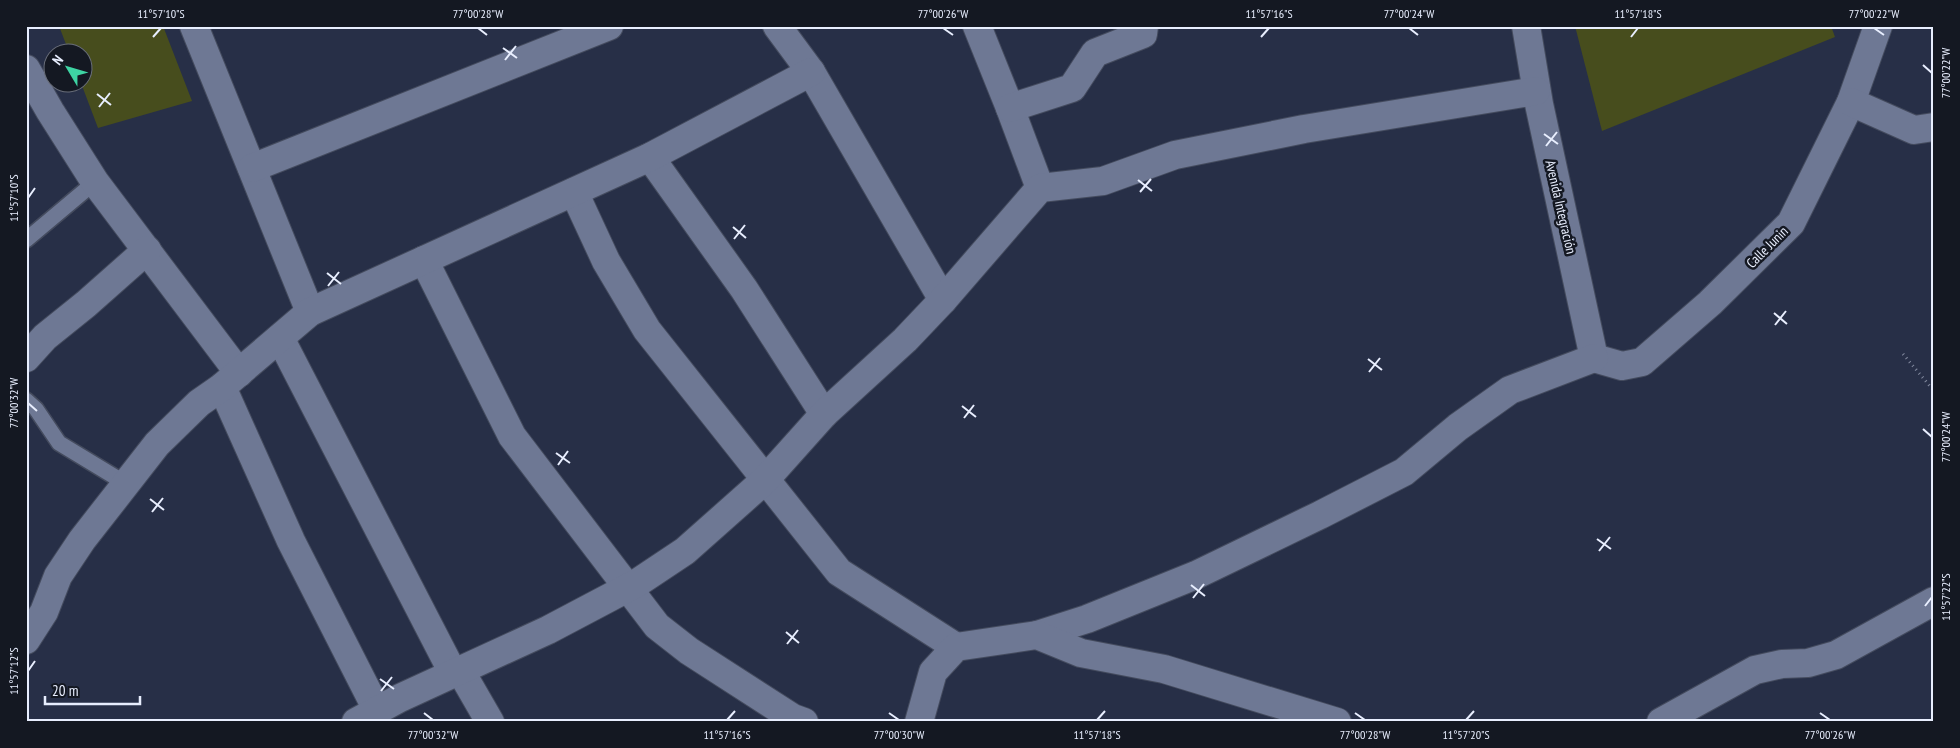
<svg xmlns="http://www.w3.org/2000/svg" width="1960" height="748" font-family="'PT Sans Narrow',sans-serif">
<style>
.green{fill:#474d1d}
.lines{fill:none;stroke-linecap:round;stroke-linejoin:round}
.lane-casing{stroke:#444b5e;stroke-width:18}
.street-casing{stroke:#444b5e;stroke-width:30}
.path{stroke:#81889d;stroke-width:3;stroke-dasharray:1 4;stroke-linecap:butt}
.lane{stroke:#6e7894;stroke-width:15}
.street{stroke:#6e7894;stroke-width:28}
.ticks{fill:none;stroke:#e8eefe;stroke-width:2}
.labels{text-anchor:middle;stroke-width:5;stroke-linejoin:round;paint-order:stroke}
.street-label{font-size:14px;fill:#e8eefe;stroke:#141822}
.neatline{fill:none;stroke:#e8eefe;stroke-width:2}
.ticks-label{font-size:12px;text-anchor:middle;fill:#e8eefe}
</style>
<rect width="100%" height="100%" fill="#272f47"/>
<g class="green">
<polygon points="59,26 163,26 192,101 98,128 81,83 82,82 82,52 69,52"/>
<polygon points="1575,26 1831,26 1835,37 1602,131"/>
</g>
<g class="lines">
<defs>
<g id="lane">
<polyline points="26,240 95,182"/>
<polyline points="26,400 36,409 59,443 125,483"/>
</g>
<g id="street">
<polyline points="194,26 310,312"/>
<polyline points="777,26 811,72 943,300"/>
<polyline points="977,26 1010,108 1040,188"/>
<polyline points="1526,26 1539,104 1594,358 1622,366 1642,362 1710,303 1791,223 1851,102 1878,26"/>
<polyline points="26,69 50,111 95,182 239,373"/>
<polyline points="1851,102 1914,130 1934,127"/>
<polyline points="1010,108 1072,88 1095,53 1143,34 1144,26"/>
<polyline points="650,157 744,289 824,414"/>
<polyline points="252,168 609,26"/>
<polyline points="574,192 606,261 647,330 839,572 956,647"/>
<polyline points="424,260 512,436 657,626 689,651 793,718 804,722"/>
<polyline points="280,338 453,673"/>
<polyline points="26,358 45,337 86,304 147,250"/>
<polyline points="222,387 291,541 377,710"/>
<polyline points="1037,635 1087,619 1196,575 1320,515 1404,472 1458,427 1510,390 1594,358"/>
<polyline points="26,640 44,612 58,576 82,540 157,444 199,403 222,387 310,312 650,157 811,72"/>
<polyline points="460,670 490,722"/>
<polyline points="356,722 400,698 548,630 637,583 685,551 765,480 824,414 905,340 943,300 1040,188 1103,181 1175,155 1304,129 1536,91"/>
<polyline points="919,722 933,672 956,647 1037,635 1081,653 1164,669 1337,722"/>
<polyline points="1661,722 1755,670 1782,664 1808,663 1836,655 1934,601"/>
</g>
</defs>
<use href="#lane" class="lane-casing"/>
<use href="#street" class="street-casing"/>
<polyline class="path" points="1903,354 1934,391"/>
<use href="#lane" class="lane"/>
<use href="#street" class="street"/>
</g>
<path class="ticks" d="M478,28l9,7M943,28l10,7M1409,28l9,7M1874,28l10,7M153,37l8,-9M1261,37l8,-9M1631,37l7,-9M503,48l14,10M505,60l11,-14M1923,65l9,8M97,94l14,11M99,107l11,-14M1544,134l14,10M1546,146l11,-14M1138,180l14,11M1140,192l11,-13M28,198l7,-10M733,227l13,11M734,239l11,-14M327,273l14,11M328,286l11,-14M1774,313l13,11M1775,325l11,-14M1368,359l14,11M1369,372l11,-14M28,403l9,8M962,406l14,11M964,418l10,-13M1923,429l9,8M556,453l14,10M558,465l10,-14M150,499l14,11M152,512l11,-14M1597,539l14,10M1599,551l11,-14M1191,585l14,11M1193,598l11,-14M1925,606l7,-9M786,632l13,11M787,644l11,-14M28,671l7,-10M380,679l14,10M381,691l11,-14M424,713l9,7M889,713l10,7M1355,713l10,7M1820,713l10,7M727,720l8,-9M1097,720l8,-9M1466,720l8,-9"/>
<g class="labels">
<g class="street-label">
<text transform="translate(1561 207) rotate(77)" y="5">Avenida Integración</text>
<text transform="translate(1767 247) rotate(-45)" y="5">Calle Junin</text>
</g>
</g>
<rect width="1960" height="748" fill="none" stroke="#141822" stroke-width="55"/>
<g transform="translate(68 68) rotate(308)"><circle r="24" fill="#141822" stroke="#696e7a"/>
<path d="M0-4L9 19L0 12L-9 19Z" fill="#3ed4a3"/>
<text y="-8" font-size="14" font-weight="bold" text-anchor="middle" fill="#e8eefe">N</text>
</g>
<path d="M45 696v8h95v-8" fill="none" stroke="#e8eefe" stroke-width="2.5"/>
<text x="52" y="696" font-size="15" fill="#e8eefe" stroke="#141822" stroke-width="4" paint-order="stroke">20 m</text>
<rect x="28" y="28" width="1904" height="692" class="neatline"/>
<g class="ticks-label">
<text x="161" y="18">11°57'10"S</text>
<text x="478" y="18">77°00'28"W</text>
<text x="943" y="18">77°00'26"W</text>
<text x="1269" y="18">11°57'16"S</text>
<text x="1409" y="18">77°00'24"W</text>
<text x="1638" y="18">11°57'18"S</text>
<text x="1874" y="18">77°00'22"W</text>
<text transform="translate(1946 73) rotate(-90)" y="4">77°00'22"W</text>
<text transform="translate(14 198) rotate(-90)" y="4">11°57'10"S</text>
<text transform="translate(14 403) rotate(-90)" y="4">77°00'32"W</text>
<text transform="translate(1946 437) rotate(-90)" y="4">77°00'24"W</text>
<text transform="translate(1946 597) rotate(-90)" y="4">11°57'22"S</text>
<text transform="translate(14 671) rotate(-90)" y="4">11°57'12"S</text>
<text x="433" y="739">77°00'32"W</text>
<text x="727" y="739">11°57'16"S</text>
<text x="899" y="739">77°00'30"W</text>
<text x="1097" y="739">11°57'18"S</text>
<text x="1365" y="739">77°00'28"W</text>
<text x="1466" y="739">11°57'20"S</text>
<text x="1830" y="739">77°00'26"W</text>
</g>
</svg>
